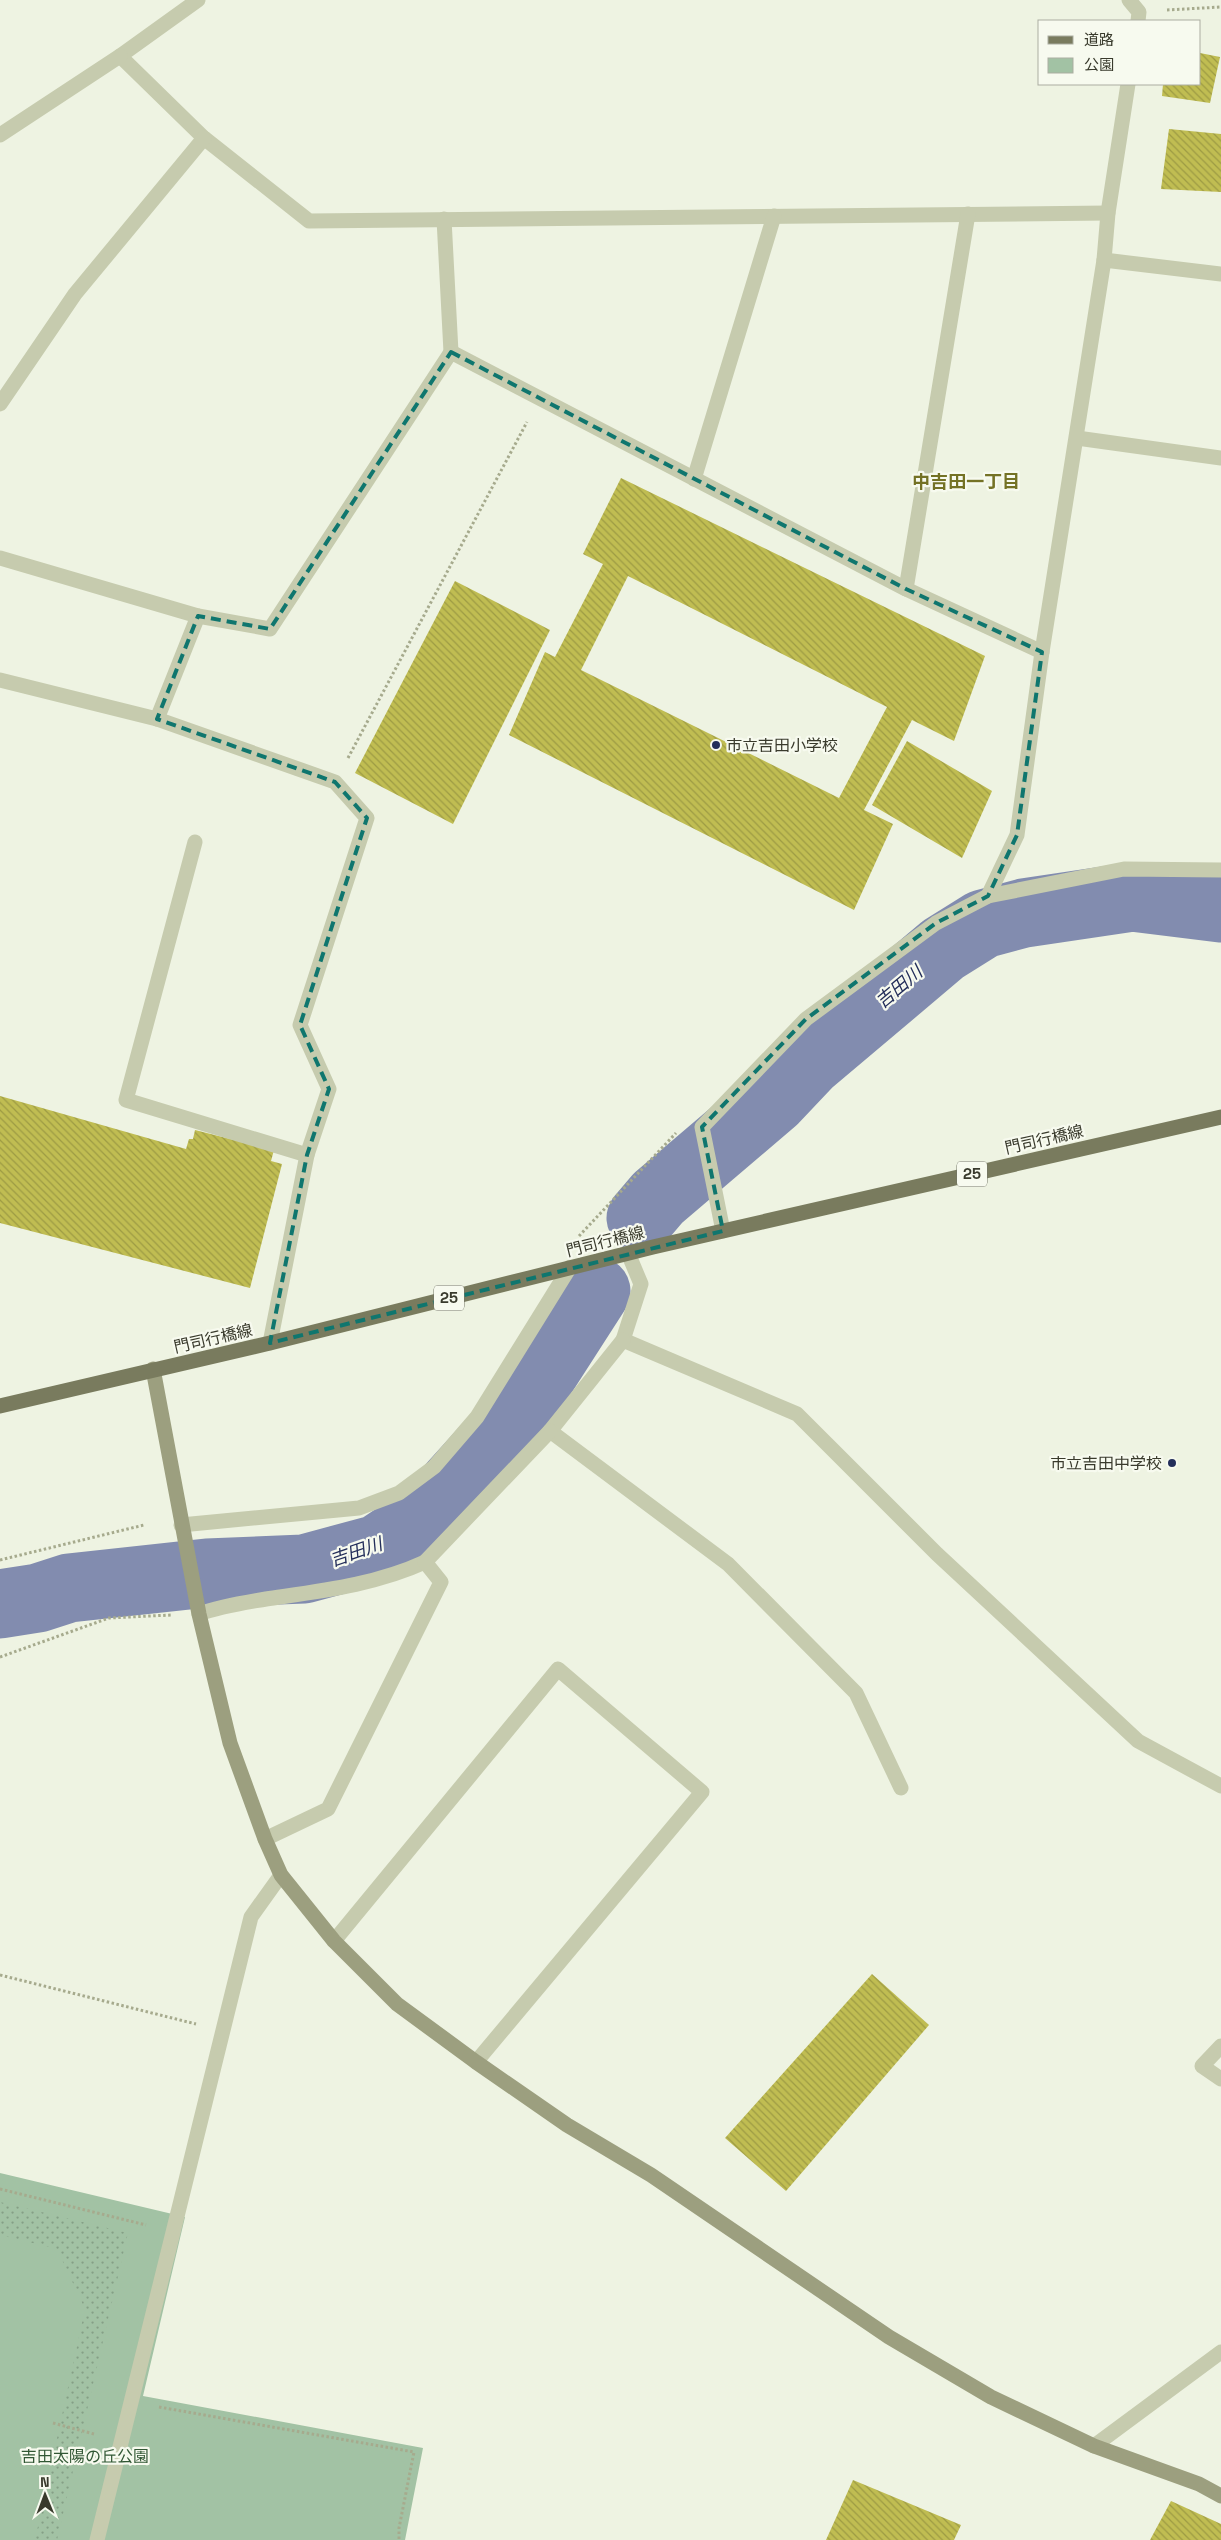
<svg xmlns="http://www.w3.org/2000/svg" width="1221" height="2540" font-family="'Space Grotesk','Noto Sans JP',sans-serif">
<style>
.park{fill:#a2c2a4}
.garden{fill:url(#garden-dots)}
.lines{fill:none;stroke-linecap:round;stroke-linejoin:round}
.river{stroke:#828caf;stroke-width:69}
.building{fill:url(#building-back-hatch);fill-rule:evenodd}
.path{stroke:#a6aa8d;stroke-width:3;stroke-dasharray:2.5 2.5;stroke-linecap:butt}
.street{stroke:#c6cbae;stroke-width:15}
.secondary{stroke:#9c9f7f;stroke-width:15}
.primary{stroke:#797b5e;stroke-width:15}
.marked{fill:none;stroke:#0f766e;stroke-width:4;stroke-dasharray:10 6;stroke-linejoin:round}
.poi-dot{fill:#232e5a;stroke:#f7faef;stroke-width:2}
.labels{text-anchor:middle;stroke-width:4.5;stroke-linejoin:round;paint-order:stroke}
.shield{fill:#f7faef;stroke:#727466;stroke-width:1}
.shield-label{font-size:15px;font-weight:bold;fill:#393a2c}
.poi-label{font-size:16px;fill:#393a2c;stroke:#f7faef;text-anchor:start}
.street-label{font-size:16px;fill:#393a2c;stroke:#f7faef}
.park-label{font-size:16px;fill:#315734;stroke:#f7faef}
.neighbourhood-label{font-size:18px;font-weight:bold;fill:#747225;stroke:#f7faef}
.water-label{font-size:18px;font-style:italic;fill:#232e5a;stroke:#f7faef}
</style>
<defs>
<pattern id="garden-dots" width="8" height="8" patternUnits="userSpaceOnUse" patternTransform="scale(1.25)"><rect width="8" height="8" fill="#a2c2a4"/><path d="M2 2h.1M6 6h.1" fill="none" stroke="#859f86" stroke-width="1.8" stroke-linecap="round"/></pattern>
<pattern id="building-back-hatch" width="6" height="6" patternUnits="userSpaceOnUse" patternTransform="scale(1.25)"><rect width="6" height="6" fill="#c0bd52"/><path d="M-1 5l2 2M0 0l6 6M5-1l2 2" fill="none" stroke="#9d9b44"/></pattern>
</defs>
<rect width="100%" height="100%" fill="#eef3e2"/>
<polygon class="park" points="0,2173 185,2217 143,2396 423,2448 405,2540 0,2540"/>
<polygon class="garden" points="0,2202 128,2233 57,2540 35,2540 85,2309 57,2249 0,2235"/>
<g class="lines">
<g class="river">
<polyline points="641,1218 658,1198 773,1100 808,1063 943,949 983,924 1024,913 1132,897 1221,908"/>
<polyline points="0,1604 38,1598 69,1588 207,1573 304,1569 378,1549 402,1533 438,1502 515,1417 596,1291"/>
</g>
</g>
<g class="building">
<polygon points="1200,53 1220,57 1210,103 1162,96 1163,84 1200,84"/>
<polygon points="1169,129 1221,134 1221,192 1161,189"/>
<path d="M621,478l364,178 -31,85 -42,-21 -48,90 29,14 -39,86 -345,-175 36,-83 10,5 48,-93 -20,-10zM628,576l259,131 -48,91 -258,-128z"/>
<polygon points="455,581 550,630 453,824 355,773"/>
<polygon points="907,741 992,791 962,858 872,805"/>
<polygon points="0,1096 186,1149 189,1139 193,1139 195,1130 274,1150 271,1161 282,1164 250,1288 0,1223"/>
<polygon points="872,1974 929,2025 786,2191 725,2138"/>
<polygon points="853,2480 961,2525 954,2540 826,2540"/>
<polygon points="1171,2501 1221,2524 1221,2540 1150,2540"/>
</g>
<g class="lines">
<g class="path">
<polyline points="1167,10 1221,7"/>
<polyline points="348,758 527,422"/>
<polyline points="579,1236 676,1133"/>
<polyline points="0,1560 144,1525"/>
<polyline points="0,1657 109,1618 171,1615"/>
<polyline points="0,1975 196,2024"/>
<polyline points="0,2189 146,2225"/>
<polyline points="159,2407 414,2452 399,2528 399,2540"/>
<polyline points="53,2423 94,2434"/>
</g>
<g class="street">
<polyline points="198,0 120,56 204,138 309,221 1108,213"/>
<polyline points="1129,0 1139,12 1138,21"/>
<polyline points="0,135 120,56"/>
<polyline points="444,219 451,352"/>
<polyline points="1104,260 1221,274"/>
<polyline points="0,404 75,294 204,138"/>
<polyline points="1077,438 1221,458"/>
<polyline points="694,479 774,216"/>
<polyline points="0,558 198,616 270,629 451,352 906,589 1042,652"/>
<polyline points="906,589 968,214"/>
<polyline points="0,680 157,719 335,782 367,818 300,1025 329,1089 307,1155 270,1343"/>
<polyline points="157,719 198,616"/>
<polyline points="195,842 126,1100 307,1155"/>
<polyline points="988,896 1017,835 1042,652 1104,260 1108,213 1128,84"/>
<polyline points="723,1231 702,1127 806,1019 936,923 988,896 1124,869 1221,870"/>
<polyline points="628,1253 641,1284 623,1340 797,1414 937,1554 1138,1741 1221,1786"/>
<polyline points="623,1340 550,1431 728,1564 856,1693 901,1788"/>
<polyline points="181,1525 359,1508 399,1493 434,1467 477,1417 570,1267"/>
<path d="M199,1614c22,-8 44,-11 67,-15 54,-8 109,-14 159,-37"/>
<polyline points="265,1839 328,1809 441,1582 425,1562 550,1431"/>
<polyline points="334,1941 558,1669 702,1792 476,2062"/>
<polyline points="1221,2046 1202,2066 1221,2079"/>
<polyline points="1094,2446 1221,2352"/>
<polyline points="97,2540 251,1917 281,1875"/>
</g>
<polyline class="secondary" points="153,1369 199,1614 230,1743 265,1839 281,1875 334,1941 397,2004 476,2062 567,2125 651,2175 889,2337 991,2397 1094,2446 1199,2484 1221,2496"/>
<polyline class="primary" points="0,1406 270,1343 653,1247 1221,1117"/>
</g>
<path class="marked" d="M451,352l455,237 136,63 -25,183 -29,61 -52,27 -130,96 -104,108 21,104 -453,112 37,-188 22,-66 -29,-64 67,-207 -32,-36 -178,-63 41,-103 72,13z"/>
<g class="poi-dot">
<circle cx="716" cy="745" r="5"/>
<circle cx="1172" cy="1463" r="5"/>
</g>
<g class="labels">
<g class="shield">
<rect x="957" y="1161.5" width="30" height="25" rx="4"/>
<rect x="434" y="1285.5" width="30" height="25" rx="4"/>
</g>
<g class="shield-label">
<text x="972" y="1179">25</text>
<text x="449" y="1303">25</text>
</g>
<g class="poi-label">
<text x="726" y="751">市立吉田小学校</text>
<text x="1162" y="1469" text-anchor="end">市立吉田中学校</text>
</g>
<g class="street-label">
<text transform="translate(1044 1139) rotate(-13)" y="6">門司行橋線</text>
<text transform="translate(605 1241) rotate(-14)" y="6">門司行橋線</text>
<text transform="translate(213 1338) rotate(-13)" y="6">門司行橋線</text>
</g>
<g class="park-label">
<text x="85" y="2462">吉田太陽の丘公園</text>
</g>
<g class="neighbourhood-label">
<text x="966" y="488">中吉田一丁目</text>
</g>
<g class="water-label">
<text transform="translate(899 987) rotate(-40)" y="6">吉田川</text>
<text transform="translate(356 1552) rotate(-19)" y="6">吉田川</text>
</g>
</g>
<rect x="1038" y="20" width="162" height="65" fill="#f7faef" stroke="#abada1"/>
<rect x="1048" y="36" width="25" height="8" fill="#797b5e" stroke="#abada1"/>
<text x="1084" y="45" font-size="15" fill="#393a2c">道路</text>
<rect x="1048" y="58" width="25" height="15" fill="#a2c2a4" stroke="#abada1"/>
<text x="1084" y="70" font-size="15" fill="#393a2c">公園</text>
<g transform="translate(45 2495) rotate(359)" stroke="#f7faef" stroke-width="4" paint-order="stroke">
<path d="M0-4L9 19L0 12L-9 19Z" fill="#393a2c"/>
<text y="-8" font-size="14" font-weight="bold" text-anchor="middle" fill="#393a2c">N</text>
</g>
</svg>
